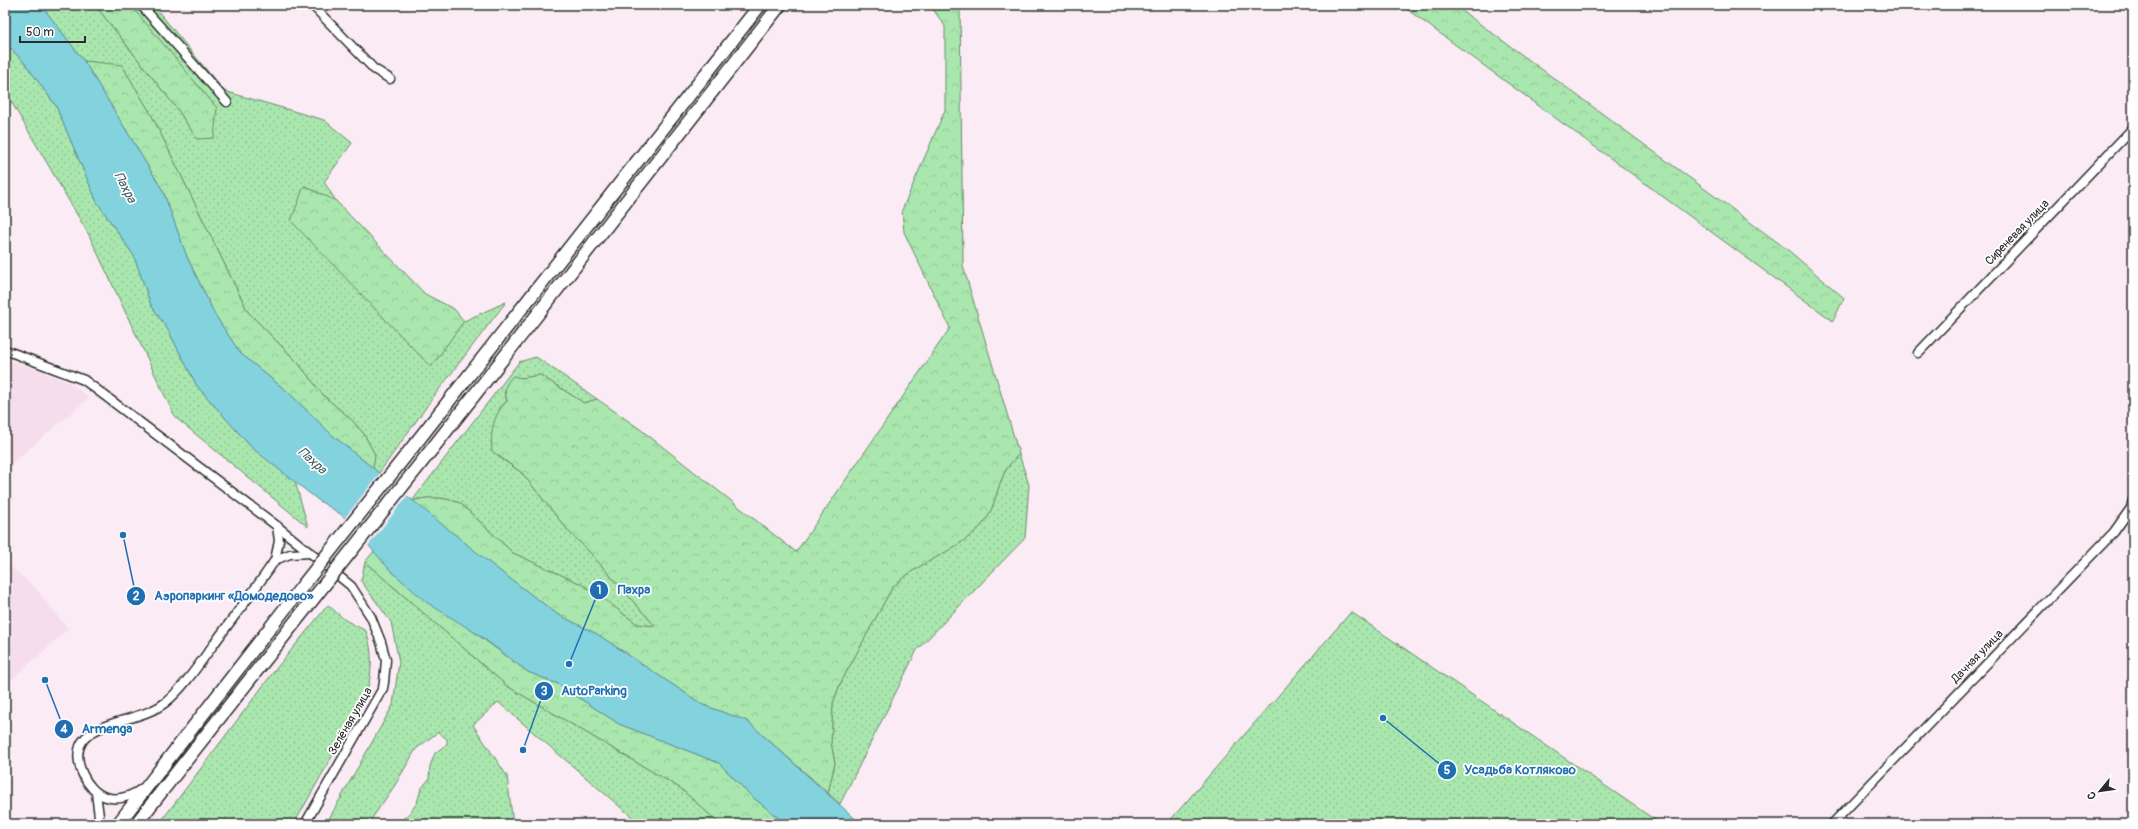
<svg xmlns="http://www.w3.org/2000/svg" width="2138" height="829" font-family="Pangolin,sans-serif">
<style>
.built{fill:#f6ddec}
.grass{fill:url(#grass-dots);stroke:#6a896c}
.forest{fill:url(#forest-crowns);stroke:#6a896c}
.water{fill:#83d3df;stroke:#609097}
.pier{fill:#faebf4}
.lines{fill:none;stroke-linecap:round;stroke-linejoin:round}
.minor-casing{stroke:#2b2b2b;stroke-width:11}
.highway-casing{stroke:#2b2b2b;stroke-width:15}
.minor{stroke:#fff;stroke-width:8}
.highway{stroke:#fff;stroke-width:12}
.highway-bridge-casing{stroke:#2b2b2b;stroke-width:15;stroke-linecap:butt}
.highway-bridge{stroke:#fff;stroke-width:12}
.labels{text-anchor:middle;stroke-width:3.5;stroke-linejoin:round;paint-order:stroke}
.street-label{font-size:12px;fill:#2b2b2b;stroke:#fff}
.water-label{font-size:13px;font-style:italic;fill:#455d61;stroke:#fff}
.leader{fill:none;stroke:#1f6fb2;stroke-width:1.5}
.callout-dot{fill:#1f6fb2;stroke:#fff;stroke-width:1.5}
.mark-label{font-size:12px;text-anchor:middle;font-weight:bold;fill:#fff}
.callout-label{font-size:13px;text-anchor:middle;font-weight:bold;fill:#1f6fb2;stroke:#fff;stroke-width:3.5;stroke-linejoin:round;paint-order:stroke}
</style>
<defs>
<pattern id="grass-dots" width="8" height="8" patternUnits="userSpaceOnUse"><rect width="8" height="8" fill="#a9e7ae"/><path d="M2 2h.1M6 6h.1" fill="none" stroke="#92c696" stroke-width="1.8" stroke-linecap="round"/></pattern>
<pattern id="forest-crowns" width="20" height="18" patternUnits="userSpaceOnUse"><rect width="20" height="18" fill="#a9e7ae"/><path d="M2 6a3 3 0 1 1 6 0M12 15a3 3 0 1 1 6 0" fill="none" stroke="#92c696"/></pattern>
</defs>
<rect width="100%" height="100%" fill="#faebf4"/>
<filter id="ink" filterUnits="userSpaceOnUse"><feTurbulence type="fractalNoise" baseFrequency=".025" numOctaves="2"/><feDisplacementMap in="SourceGraphic" scale="8" xChannelSelector="R" yChannelSelector="G"/><feConvolveMatrix kernelMatrix="1 2 1 2 8 2 1 2 1" color-interpolation-filters="sRGB"/></filter>
<g filter="url(#ink)">
<g class="built">
<polygon points="5,359 31,367 70,383 89,398 5,469"/>
<polygon points="5,562 37,590 68,629 9,682 5,683"/>
</g>
<g class="grass">
<polygon points="41,5 95,5 178,110 197,139 132,5 153,5 224,91 324,120 352,143 324,182 336,201 304,186 431,366 464,321 506,302 437,392 379,473 373,468 375,455 364,434 352,420 324,396 298,363 248,312 151,114 122,66 84,61"/>
<polygon points="5,42 24,62 56,106 97,202 134,256 151,305 168,330 197,386 252,448 295,481 308,527 175,417 89,235 5,91"/>
<path d="M536,357l61,42 -13,4 -44,-28 -18,3 -18,14 3,9 -7,6 -1,50 23,16 48,60 14,13 71,80 -18,-2 -32,-24 -24,-16 -68,-31 -53,-50c-16,-6 -32,-7 -48,-2l107,-139z"/>
<path d="M1019,454l10,31 -4,53 -108,112 -77,154 -12,-11 7,-30 -4,-20 2,-40 7,-19 52,-96c24,-26 62,-34 89,-62 13,-14 14,-32 22,-50 4,-9 9,-15 16,-22z"/>
<polygon points="365,562 507,686 680,788 720,824 640,824 498,702 473,725 507,776 513,824 396,824 409,814 417,803 421,789 429,779 430,766 435,753 447,744 447,739 438,732 416,749 395,785 368,824 326,824 393,705 399,662 391,622 361,581"/>
<path d="M328,605l17,15 21,11c8,22 6,42 0,65l-72,128h-135l116,-154z"/>
<polygon points="1351,612 1661,824 1167,824"/>
</g>
<g class="forest">
<polygon points="95,5 132,5 138,14 217,108 214,138 197,139 178,110"/>
<path d="M930,5h30l3,261 56,188c-7,7 -12,13 -16,22 -8,18 -9,36 -22,50 -27,28 -65,36 -89,62l-52,96 -7,19 -2,40 4,20 -7,30 -81,-72 -44,-16 -106,-71 -40,-20 -61,-46 -84,-67c16,-5 32,-4 48,2l53,50 68,31 24,16 32,24 18,2 -71,-80 -14,-13 -48,-60 -30,-22c-2,-19 1,-36 15,-50 -3,-11 -2,-17 6,-25l9,2 18,-3 44,28 13,-4 43,30 156,123 154,-224 -46,-96 -2,-22 43,-100v-84z"/>
<polygon points="1401,5 1454,5 1788,250 1844,298 1833,321"/>
<polygon points="84,61 122,65 151,114 248,312 298,363 324,396 352,420 364,434 375,455 373,468 331,434 289,393 240,353 215,315 187,257 163,191"/>
<polygon points="304,186 336,201 425,294 454,309 464,321 431,367 291,221"/>
<polygon points="375,550 391,571 528,672 558,684 619,724 719,763 750,795 786,824 720,824 680,788 507,686 365,562"/>
</g>
<polygon class="water" points="5,5 41,5 84,61 163,191 187,257 215,315 240,353 289,393 331,434 496,568 557,614 597,634 703,705 747,721 861,824 786,824 750,795 719,763 619,724 558,684 528,672 479,635 426,602 391,571 342,515 318,500 252,448 197,386 168,330 151,305 134,256 97,202 56,106 24,62 5,42"/>
<polygon class="pier" points="381,472 408,495 368,546 343,520"/>
<g class="lines">
<defs>
<g id="minor">
<polyline points="141,5 227,102"/>
<polyline points="312,5 374,69 390,79"/>
<polyline points="5,350 84,380 277,526 351,586 371,617 381,642 386,660 384,682 383,688 305,824"/>
<polyline points="1918,353 2133,128"/>
<polyline points="275,560 290,554 311,553"/>
<path d="M143,788c-11,8 -24,13 -37,9 -19,-5 -35,-37 -24,-55 14,-22 61,-21 84,-40 19,-16 33,-38 48,-58 20,-28 42,-55 61,-84l4,-19 -2,-15"/>
<polyline points="96,793 100,824"/>
<polyline points="1832,824 2114,532 2131,508 2133,500"/>
</g>
<g id="highway">
<polyline points="419,439 760,5"/>
<polyline points="432,449 780,5"/>
<polyline points="118,824 304,584"/>
<polyline points="136,824 317,594"/>
</g>
</defs>
<use href="#minor" class="minor-casing"/>
<use href="#highway" class="highway-casing"/>
<use href="#minor" class="minor"/>
<use href="#highway" class="highway"/>
<defs>
<g id="highway-bridge">
<polyline points="304,584 419,439"/>
<polyline points="317,594 432,449"/>
</g>
</defs>
<use href="#highway-bridge" class="highway-bridge-casing"/>
<use href="#highway-bridge" class="highway-bridge"/>
</g>
</g>
<g class="labels">
<g class="street-label">
<text transform="translate(2017 232) rotate(-46)" y="4">Сиреневая улица</text>
<text transform="translate(1977 656) rotate(-46)" y="4">Дачная улица</text>
<text transform="translate(350 721) rotate(-60)" y="4">Зелёная улица</text>
</g>
<g class="water-label">
<text transform="translate(126 187) rotate(63)" y="5">Пахра</text>
<text transform="translate(313 460) rotate(42)" y="5">Пахра</text>
</g>
</g>
<path class="leader" d="M569 664L599 590M123 535L136 596M523 750L544 691M45 680L64 729M1383 718L1447 770"/>
<g class="callout-dot">
<circle cx="569" cy="664" r="4"/>
<circle cx="123" cy="535" r="4"/>
<circle cx="523" cy="750" r="4"/>
<circle cx="45" cy="680" r="4"/>
<circle cx="1383" cy="718" r="4"/>
<circle cx="599" cy="590" r="10"/>
<circle cx="136" cy="596" r="10"/>
<circle cx="544" cy="691" r="10"/>
<circle cx="64" cy="729" r="10"/>
<circle cx="1447" cy="770" r="10"/>
</g>
<g class="mark-label">
<text x="599" y="594">1</text>
<text x="136" y="600">2</text>
<text x="544" y="695">3</text>
<text x="64" y="733">4</text>
<text x="1447" y="774">5</text>
</g>
<g class="callout-label">
<text x="634" y="594">Пахра</text>
<text x="234" y="600">Аэропаркинг «Домодедово»</text>
<text x="594" y="695">AutoParking</text>
<text x="107" y="733">Armenga</text>
<text x="1520" y="774">Усадьба Котляково</text>
</g>
<rect width="2138" height="829" fill="none" stroke="#fff" stroke-width="20"/>
<rect x="10" y="10" width="2118" height="809" fill="none" stroke="#2b2b2b" stroke-width="1.5" filter="url(#ink)"/>
<g transform="translate(2100 791) rotate(241)" stroke="#ffffff" stroke-width="3" paint-order="stroke">
<path d="M0-3L7 15L0 10L-7 15Z" fill="#2b2b2b"/>
<text y="-6" font-size="11" font-weight="bold" text-anchor="middle" fill="#2b2b2b">С</text>
</g>
<path d="M20 36v6h65v-6" fill="none" stroke="#2b2b2b" stroke-width="2"/>
<text x="26" y="36" font-size="12" fill="#2b2b2b" stroke="#ffffff" stroke-width="3" paint-order="stroke">50 m</text>
</svg>
